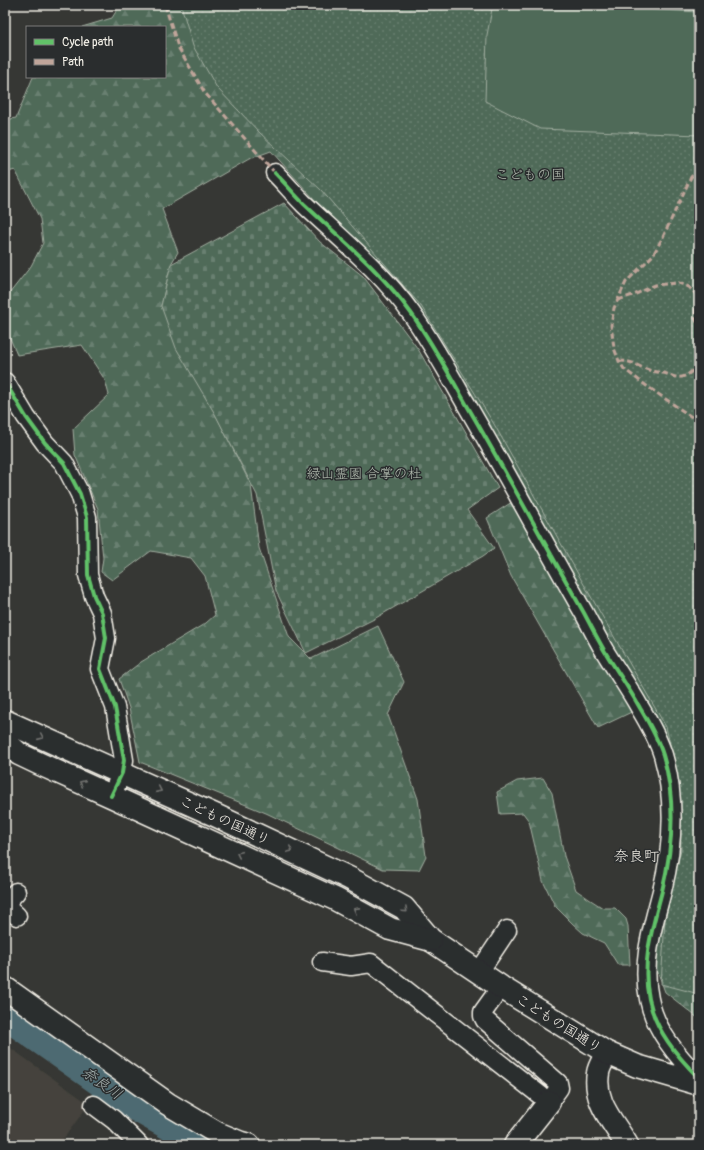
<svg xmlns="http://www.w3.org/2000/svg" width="704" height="1150" font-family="Pangolin,'Klee One',sans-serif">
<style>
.built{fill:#44423c}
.forest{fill:url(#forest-firs);stroke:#a2aea0}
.cemetery{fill:url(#cemetery-stones);stroke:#a2aea0}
.park{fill:url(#park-dots);stroke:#a2aea0}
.garden{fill:#4f6a59;stroke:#a2aea0}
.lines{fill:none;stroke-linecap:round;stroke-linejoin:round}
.river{stroke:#4e6b72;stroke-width:29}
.minor-casing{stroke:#f4f1e8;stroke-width:21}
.tertiary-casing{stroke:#f4f1e8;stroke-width:25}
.secondary-casing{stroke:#f4f1e8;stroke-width:25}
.minor{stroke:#2a2d2e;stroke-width:18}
.tertiary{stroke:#2a2d2e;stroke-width:22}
.secondary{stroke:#2a2d2e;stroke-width:22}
.quiet{stroke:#c0a59a;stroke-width:3;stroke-dasharray:6 3;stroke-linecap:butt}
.cycleway-casing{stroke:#2a2d2e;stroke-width:6}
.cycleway{stroke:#61c268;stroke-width:4}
.oneway{stroke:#71726f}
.labels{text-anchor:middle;stroke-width:3;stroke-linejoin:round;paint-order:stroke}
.park-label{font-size:14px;fill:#b2bbaf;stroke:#2a2d2e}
.street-label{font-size:14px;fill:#f4f1e8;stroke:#2a2d2e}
.neighbourhood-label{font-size:15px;fill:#f4f1e8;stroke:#2a2d2e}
.water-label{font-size:15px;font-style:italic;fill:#a9b5b3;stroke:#2a2d2e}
</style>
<defs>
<pattern id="forest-firs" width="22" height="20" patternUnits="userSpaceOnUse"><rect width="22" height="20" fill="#4f6a59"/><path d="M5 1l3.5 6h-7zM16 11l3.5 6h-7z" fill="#698071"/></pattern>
<pattern id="cemetery-stones" width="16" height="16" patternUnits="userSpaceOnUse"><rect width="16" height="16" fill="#4f6a59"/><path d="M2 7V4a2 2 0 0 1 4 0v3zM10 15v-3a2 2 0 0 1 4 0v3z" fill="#698071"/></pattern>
<pattern id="park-dots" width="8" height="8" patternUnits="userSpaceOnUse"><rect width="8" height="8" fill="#4f6a59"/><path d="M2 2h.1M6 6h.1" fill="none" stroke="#698071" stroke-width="1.8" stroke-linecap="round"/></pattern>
</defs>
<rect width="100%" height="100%" fill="#363734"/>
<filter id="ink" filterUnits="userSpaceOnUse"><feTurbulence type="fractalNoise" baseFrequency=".025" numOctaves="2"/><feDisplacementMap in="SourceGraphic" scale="8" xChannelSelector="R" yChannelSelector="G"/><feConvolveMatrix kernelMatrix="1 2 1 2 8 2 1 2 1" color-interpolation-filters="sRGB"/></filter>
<g filter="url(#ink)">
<polygon class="built" points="5,1044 89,1104 59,1145 5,1145"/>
<g class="forest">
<polygon points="120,5 493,5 699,392 699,1019 665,992 653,959 673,782 644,706 598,728 511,576 487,518 523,495 360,250 271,151 249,159 162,209 178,252 171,264 161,306 251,485 259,548 289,637 311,659 378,626 404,682 388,715 418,799 426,856 419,870 383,869 266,813 140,762 129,708 119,679 141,662 206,623 215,615 205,576 191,558 151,551 112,580 101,572 103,558 98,509 75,455 73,429 109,395 105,380 82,345 17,355 5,326 5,318 9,294 31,266 43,243 40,219 15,170 5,173 5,120 16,118 33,77 165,77 165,27 82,27 112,18"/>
<polygon points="543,778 552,793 564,856 576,890 589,899 603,908 615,908 626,919 628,926 630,965 618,965 604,943 583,933 573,924 555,906 543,881 529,821 523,813 500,814 497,792 517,781"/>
</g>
<polygon class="cemetery" points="284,203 320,242 363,276 418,349 498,488 467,510 494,548 483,556 374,619 306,653 276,591 257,495 215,414 176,348 161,306 171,264"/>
<polygon class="park" points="181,5 699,5 699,994 661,984 665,920 681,849 679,783 666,727 582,581 494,424 421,306 321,190 260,133 217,88 193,46"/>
<polygon class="garden" points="509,5 565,5 699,12 699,135 540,129 485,101 487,35 492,9"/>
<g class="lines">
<polyline class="river" points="5,1015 136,1107 204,1145"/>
<defs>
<g id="minor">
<path d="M275,173c10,10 19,21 29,31 37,35 77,67 107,109 20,28 37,59 54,89 41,70 79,141 119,211 7,13 13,25 20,37 12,20 25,38 36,58 9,15 18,31 23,47 13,45 10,92 -1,136 -9,35 -21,71 -13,108 6,31 28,57 50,79"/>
<polyline points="5,382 26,417 45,443 64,463 80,494 87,517 88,575 94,596 102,613 106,638 100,669 115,707 124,760 122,773 111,796"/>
<polyline points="5,904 16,892"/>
<polyline points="5,905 17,916"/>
<polyline points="322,962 351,966 371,963 549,1102 559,1088 558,1083 485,1020 483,1016 483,1012 501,987"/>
<polyline points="479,972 507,930"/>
<polyline points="94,1105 114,1120 139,1145"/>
</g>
<g id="tertiary">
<polyline points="5,988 168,1104 217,1133 241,1143 249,1145"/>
<path d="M607,1053c-3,6 -8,13 -9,20 -5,30 16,49 29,72"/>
<polyline points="515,1145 549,1102"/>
</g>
<g id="secondary">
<polyline points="5,721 217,816 349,878 404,908 431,940 501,987 607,1053 637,1066 699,1084"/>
<polyline points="5,741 19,754 40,764 111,796 335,899 390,929 431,940"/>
</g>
</defs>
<use href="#minor" class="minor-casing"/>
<use href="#tertiary" class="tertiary-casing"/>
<use href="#secondary" class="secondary-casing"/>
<use href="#minor" class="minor"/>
<use href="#tertiary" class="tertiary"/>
<use href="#secondary" class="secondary"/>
<g class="quiet">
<polyline points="165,5 178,47 205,93 275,173"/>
<polyline points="699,169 691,177 663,237 653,255 626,282 614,308 611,325 614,348 619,361 624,369 648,387 699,422"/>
<polyline points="618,300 636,294 655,285 679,283 689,287 696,294 696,301 695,318 699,326"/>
<path d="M619,361c14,0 14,3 27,8 7,3 14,3 21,5 3,1 6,3 9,3 10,2 18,-7 23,-14"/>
</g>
<defs>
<g id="cycleway">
<path d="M275,173c10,10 19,21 29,31 37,35 77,67 107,109 20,28 37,59 54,89 41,70 79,141 119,211 7,13 13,25 20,37 12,20 25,38 36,58 9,15 18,31 23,47 13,45 10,92 -1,136 -9,35 -21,71 -13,108 6,31 28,57 50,79"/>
<polyline points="5,382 26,417 45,443 64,463 80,494 87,517 88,575 94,596 102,613 106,638 100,669 115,707 124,760 122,773 111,796"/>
</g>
</defs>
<use href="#cycleway" class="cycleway-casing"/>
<use href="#cycleway" class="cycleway"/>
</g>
<defs><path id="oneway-chevron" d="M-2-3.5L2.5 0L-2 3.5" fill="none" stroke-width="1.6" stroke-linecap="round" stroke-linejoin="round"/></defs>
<g class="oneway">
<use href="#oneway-chevron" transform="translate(41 737) rotate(24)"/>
<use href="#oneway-chevron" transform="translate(82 783) rotate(-156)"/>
<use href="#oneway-chevron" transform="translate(159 790) rotate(24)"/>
<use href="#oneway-chevron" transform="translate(290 850) rotate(25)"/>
<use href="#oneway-chevron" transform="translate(239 854) rotate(-155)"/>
<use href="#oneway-chevron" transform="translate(356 910) rotate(-151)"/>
<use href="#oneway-chevron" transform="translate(405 910) rotate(42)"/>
</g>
</g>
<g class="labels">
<g class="park-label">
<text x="530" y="179">こどもの国</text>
<text x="364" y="478">緑山霊園 合掌の杜</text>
</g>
<g class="street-label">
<text transform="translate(225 820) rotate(25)" y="5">こどもの国通り</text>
<text transform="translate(559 1023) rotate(32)" y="5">こどもの国通り</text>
</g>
<g class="neighbourhood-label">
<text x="636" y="861">奈良町</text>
</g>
<g class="water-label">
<text transform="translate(102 1083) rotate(35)" y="5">奈良川</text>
</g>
</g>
<rect width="704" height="1150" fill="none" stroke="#2a2d2e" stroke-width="20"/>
<rect x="10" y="10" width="684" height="1130" fill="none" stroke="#f4f1e8" stroke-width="1.5" filter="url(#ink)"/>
<rect x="26" y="26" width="140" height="52" fill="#2a2d2e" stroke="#7b7b78"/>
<rect x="34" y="39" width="20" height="6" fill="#61c268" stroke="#7b7b78"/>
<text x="62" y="46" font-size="12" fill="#f4f1e8">Cycle path</text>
<rect x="34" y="59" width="20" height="6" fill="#c0a59a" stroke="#7b7b78"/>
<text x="62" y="66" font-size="12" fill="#f4f1e8">Path</text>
</svg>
